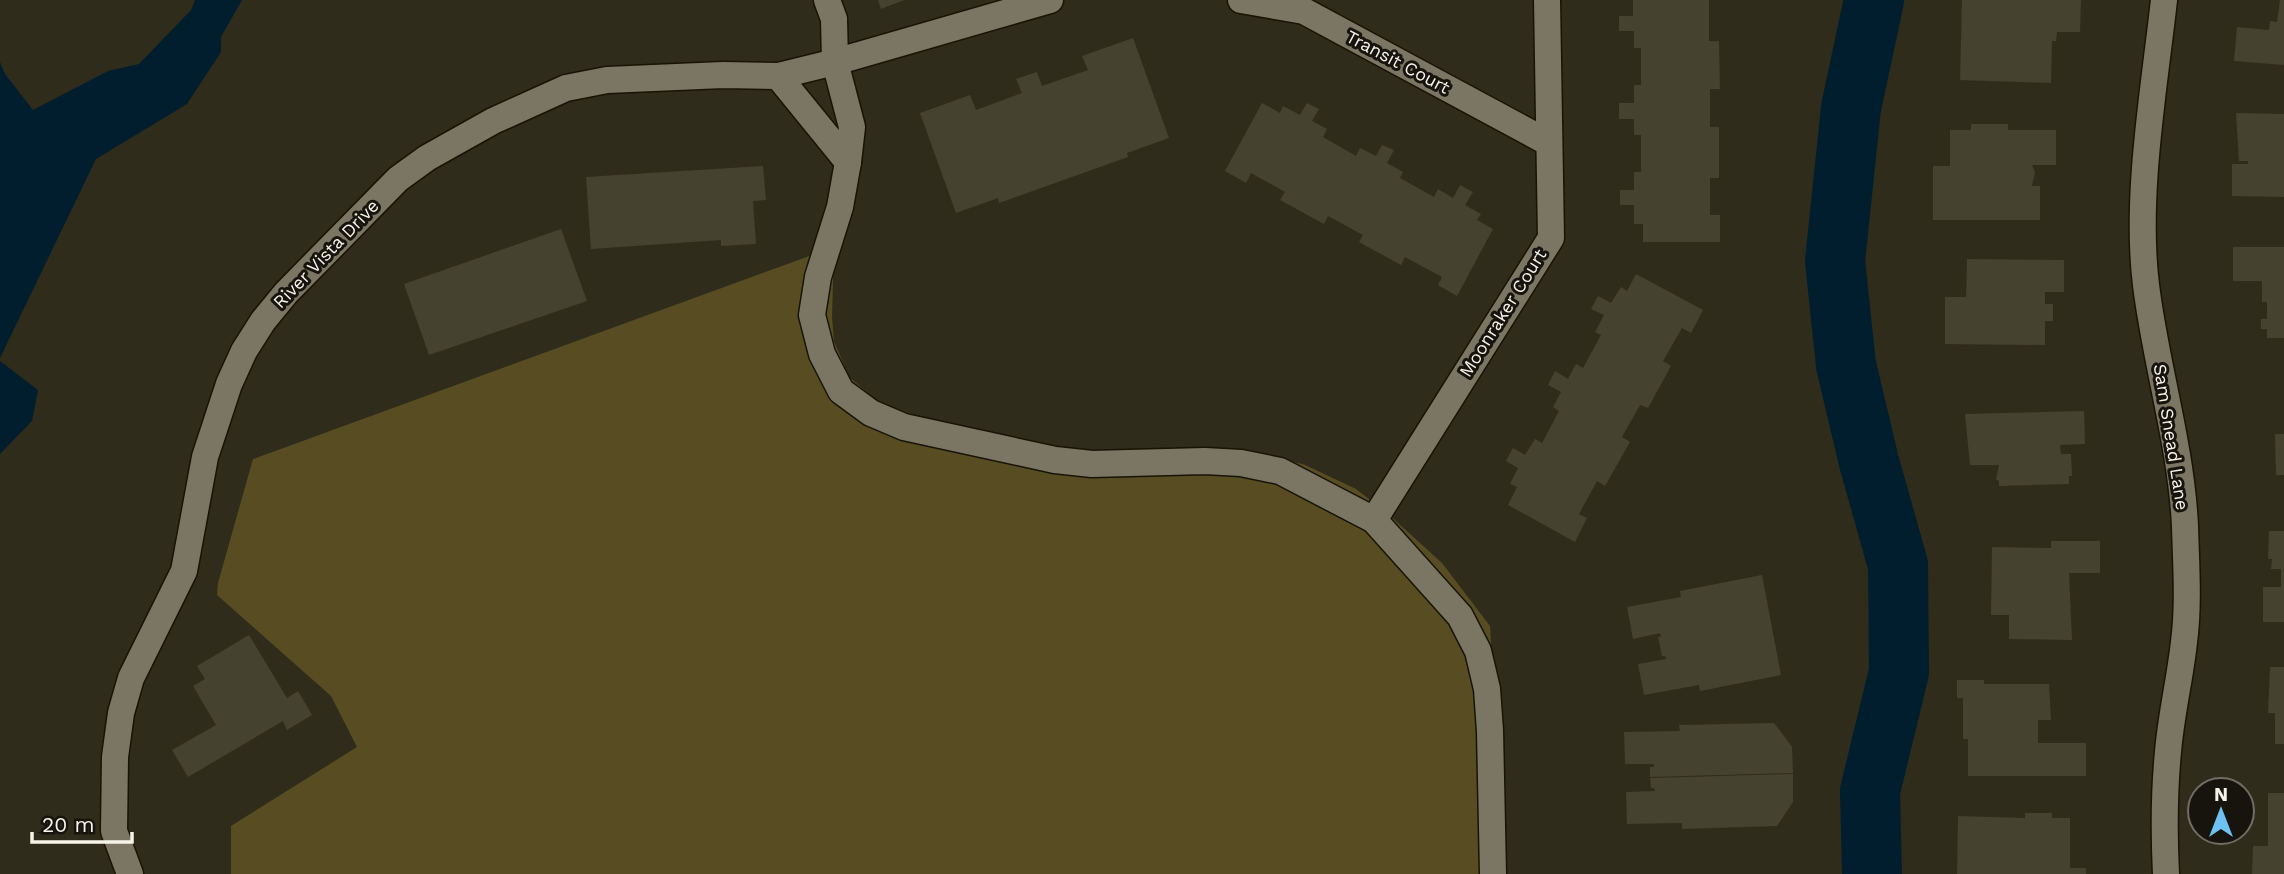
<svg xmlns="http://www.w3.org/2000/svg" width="2284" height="874" font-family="'Work Sans',sans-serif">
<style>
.green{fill:#584d22}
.water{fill:#001e2e}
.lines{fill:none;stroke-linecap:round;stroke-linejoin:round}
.river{stroke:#001e2e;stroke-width:60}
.building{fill:#464230}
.minor-casing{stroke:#181405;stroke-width:29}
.minor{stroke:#7b7663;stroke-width:26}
.labels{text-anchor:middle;stroke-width:6;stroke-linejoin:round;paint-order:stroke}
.street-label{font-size:18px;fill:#f6f3e9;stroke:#16140d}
</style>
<rect width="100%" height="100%" fill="#302c1b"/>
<polygon class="green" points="834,247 832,317 834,341 849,377 879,402 937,424 1035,445 1135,456 1269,458 1303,464 1356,489 1387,513 1442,563 1490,626 1504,874 231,874 231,826 357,747 331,696 217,595 218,583 253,459"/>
<g class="water">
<polygon points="195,0 242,0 221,37 221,52 187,104 96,159 0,358 0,62 5,74 33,110 108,71 139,64 191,10"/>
<polygon points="0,361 38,390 32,421 0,454"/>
</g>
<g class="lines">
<polyline class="river" points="1872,874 1870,791 1899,672 1898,565 1869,462 1846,365 1835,261 1851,108 1874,0"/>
</g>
<g class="building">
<polygon points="878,0 904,0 881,9"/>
<polygon points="1633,0 1709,0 1709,41 1719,41 1720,89 1710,89 1710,127 1719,127 1719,178 1710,178 1710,215 1720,215 1720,242 1643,242 1643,224 1634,224 1634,205 1620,205 1620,190 1634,190 1634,172 1641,172 1641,135 1634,135 1634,119 1619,119 1619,103 1634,103 1634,85 1641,85 1641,48 1634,48 1634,31 1619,31 1619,16 1633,16"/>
<polygon points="1962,0 2081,0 2080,32 2057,32 2056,41 2052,41 2051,83 1960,80"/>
<polygon points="2280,0 2284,0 2284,65 2234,61 2237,27 2269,30 2270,21 2277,22"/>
<polygon points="1133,38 1169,138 1127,153 1128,157 999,203 998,198 956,213 920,113 970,95 976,110 1022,93 1016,79 1037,72 1042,86 1088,70 1082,56"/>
<polygon points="1262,103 1280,113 1283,106 1300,115 1307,103 1319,109 1312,121 1327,129 1323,137 1356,156 1360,148 1376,156 1382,145 1394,150 1387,163 1403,172 1400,178 1434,197 1438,189 1453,198 1460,185 1473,192 1465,205 1481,214 1477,220 1493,229 1457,296 1438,285 1442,277 1405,257 1401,265 1359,242 1363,235 1328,216 1324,224 1280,200 1285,192 1251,173 1246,183 1225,171"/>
<polygon points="2236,113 2284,114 2284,197 2232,196 2232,164 2248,164 2248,161 2239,161"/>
<polygon points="1971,124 2008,124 2008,130 2056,130 2056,165 2032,165 2035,172 2032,186 2040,186 2040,220 1933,220 1933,166 1950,166 1950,130 1971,130"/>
<polygon points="763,166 766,200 753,201 756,244 721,246 721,240 591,249 586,177"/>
<polygon points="561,229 587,301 429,355 404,284"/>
<polygon points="2233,247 2284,247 2284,338 2267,338 2267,329 2261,329 2261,319 2267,319 2267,302 2262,302 2262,281 2233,281"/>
<polygon points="1967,259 2064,260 2064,292 2045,292 2045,304 2053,304 2053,321 2045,321 2045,345 1945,344 1945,297 1966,297"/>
<polygon points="1636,274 1703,310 1691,333 1682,328 1663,361 1671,366 1648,408 1640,405 1622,437 1630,442 1605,486 1597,481 1579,514 1587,518 1575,542 1508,505 1517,487 1510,484 1518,468 1506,461 1513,448 1525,455 1535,439 1542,443 1559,411 1553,407 1561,392 1548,385 1555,371 1568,379 1576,364 1583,368 1601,335 1595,332 1604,315 1591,309 1598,296 1611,303 1621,287 1627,291"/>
<polygon points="2084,411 2085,444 2060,445 2061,454 2071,454 2072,476 2069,476 2069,484 1999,486 1999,481 1996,479 1999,465 1970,465 1965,414"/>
<polygon points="2275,434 2284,434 2284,475 2276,475"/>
<polygon points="2269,531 2284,531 2284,622 2263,622 2263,587 2281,587 2281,569 2271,569 2272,559 2268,559"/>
<polygon points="2051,541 2100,541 2100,573 2069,573 2072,640 2009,639 2009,615 1991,615 1992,547 2051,548"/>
<polygon points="1762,575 1781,675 1700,691 1699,685 1644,695 1638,664 1666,659 1665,656 1662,656 1658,637 1661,637 1660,633 1633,639 1627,607 1681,597 1680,591"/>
<polygon points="249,635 287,698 298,691 312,715 287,730 283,721 188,777 172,750 216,725 193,686 205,679 197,666"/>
<polygon points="2270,667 2284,667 2284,744 2275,744 2275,713 2268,713"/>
<polygon points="1957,680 1984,680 1984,684 2049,684 2051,720 2038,720 2038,743 2086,743 2086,776 1968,776 1968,739 1963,739 1963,698 1957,698"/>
<polygon points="1774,723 1792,747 1793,773 1650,777 1650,767 1654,767 1654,764 1625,764 1624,732 1680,731 1679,725"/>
<polygon points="1793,774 1793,802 1777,826 1682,829 1682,823 1627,824 1626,792 1655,791 1654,788 1651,788 1650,778"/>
<polygon points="2268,793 2284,793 2284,874 2252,874 2253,846 2268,846"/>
<polygon points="2025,813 2052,813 2052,818 2070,818 2070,868 2086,868 2086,874 1957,874 1958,816 2025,818"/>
</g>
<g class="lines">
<defs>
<g id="minor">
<polyline points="827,0 834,19 835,62 852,127 848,162 840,207 818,277 812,315 822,354 841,391 871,413 904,427 1055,460 1092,464 1205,461 1241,463 1280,471 1374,520 1460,616 1478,651 1487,689 1490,731 1493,874"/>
<polyline points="1241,0 1304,11 1549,143"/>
<path d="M2164,0c-10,90 -29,196 -18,285 10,81 35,159 39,241 1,38 4,78 -1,116 -4,37 -13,73 -16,110 -4,41 -4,82 -2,122"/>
<polyline points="778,76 848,162"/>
<polyline points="1374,520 1551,238 1547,0"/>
<polyline points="130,874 114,831 115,757 121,713 131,678 184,571 205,457 229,384 244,351 263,321 286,293 398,179 427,158 493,121 566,88 607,80 723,75 778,76 835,62 1050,0"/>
</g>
</defs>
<use href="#minor" class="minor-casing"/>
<use href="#minor" class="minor"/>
</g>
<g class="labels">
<g class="street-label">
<text transform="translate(1398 62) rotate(28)" y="6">Transit Court</text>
<text transform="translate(326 254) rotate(-46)" y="6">River Vista Drive</text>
<text transform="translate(1503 313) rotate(-58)" y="6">Moonraker Court</text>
<text transform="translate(2171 437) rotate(81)" y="6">Sam Snead Lane</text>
</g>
</g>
<g transform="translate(2221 811)"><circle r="33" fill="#16140d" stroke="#706d65" stroke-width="2"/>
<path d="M0-5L12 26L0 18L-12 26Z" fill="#6dc2f3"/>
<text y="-10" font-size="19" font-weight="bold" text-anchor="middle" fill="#f6f3e9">N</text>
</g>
<path d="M32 832v10h100v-10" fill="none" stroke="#f6f3e9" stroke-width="3.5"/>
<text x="42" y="832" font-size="21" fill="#f6f3e9" stroke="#16140d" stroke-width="5" paint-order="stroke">20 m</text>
</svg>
